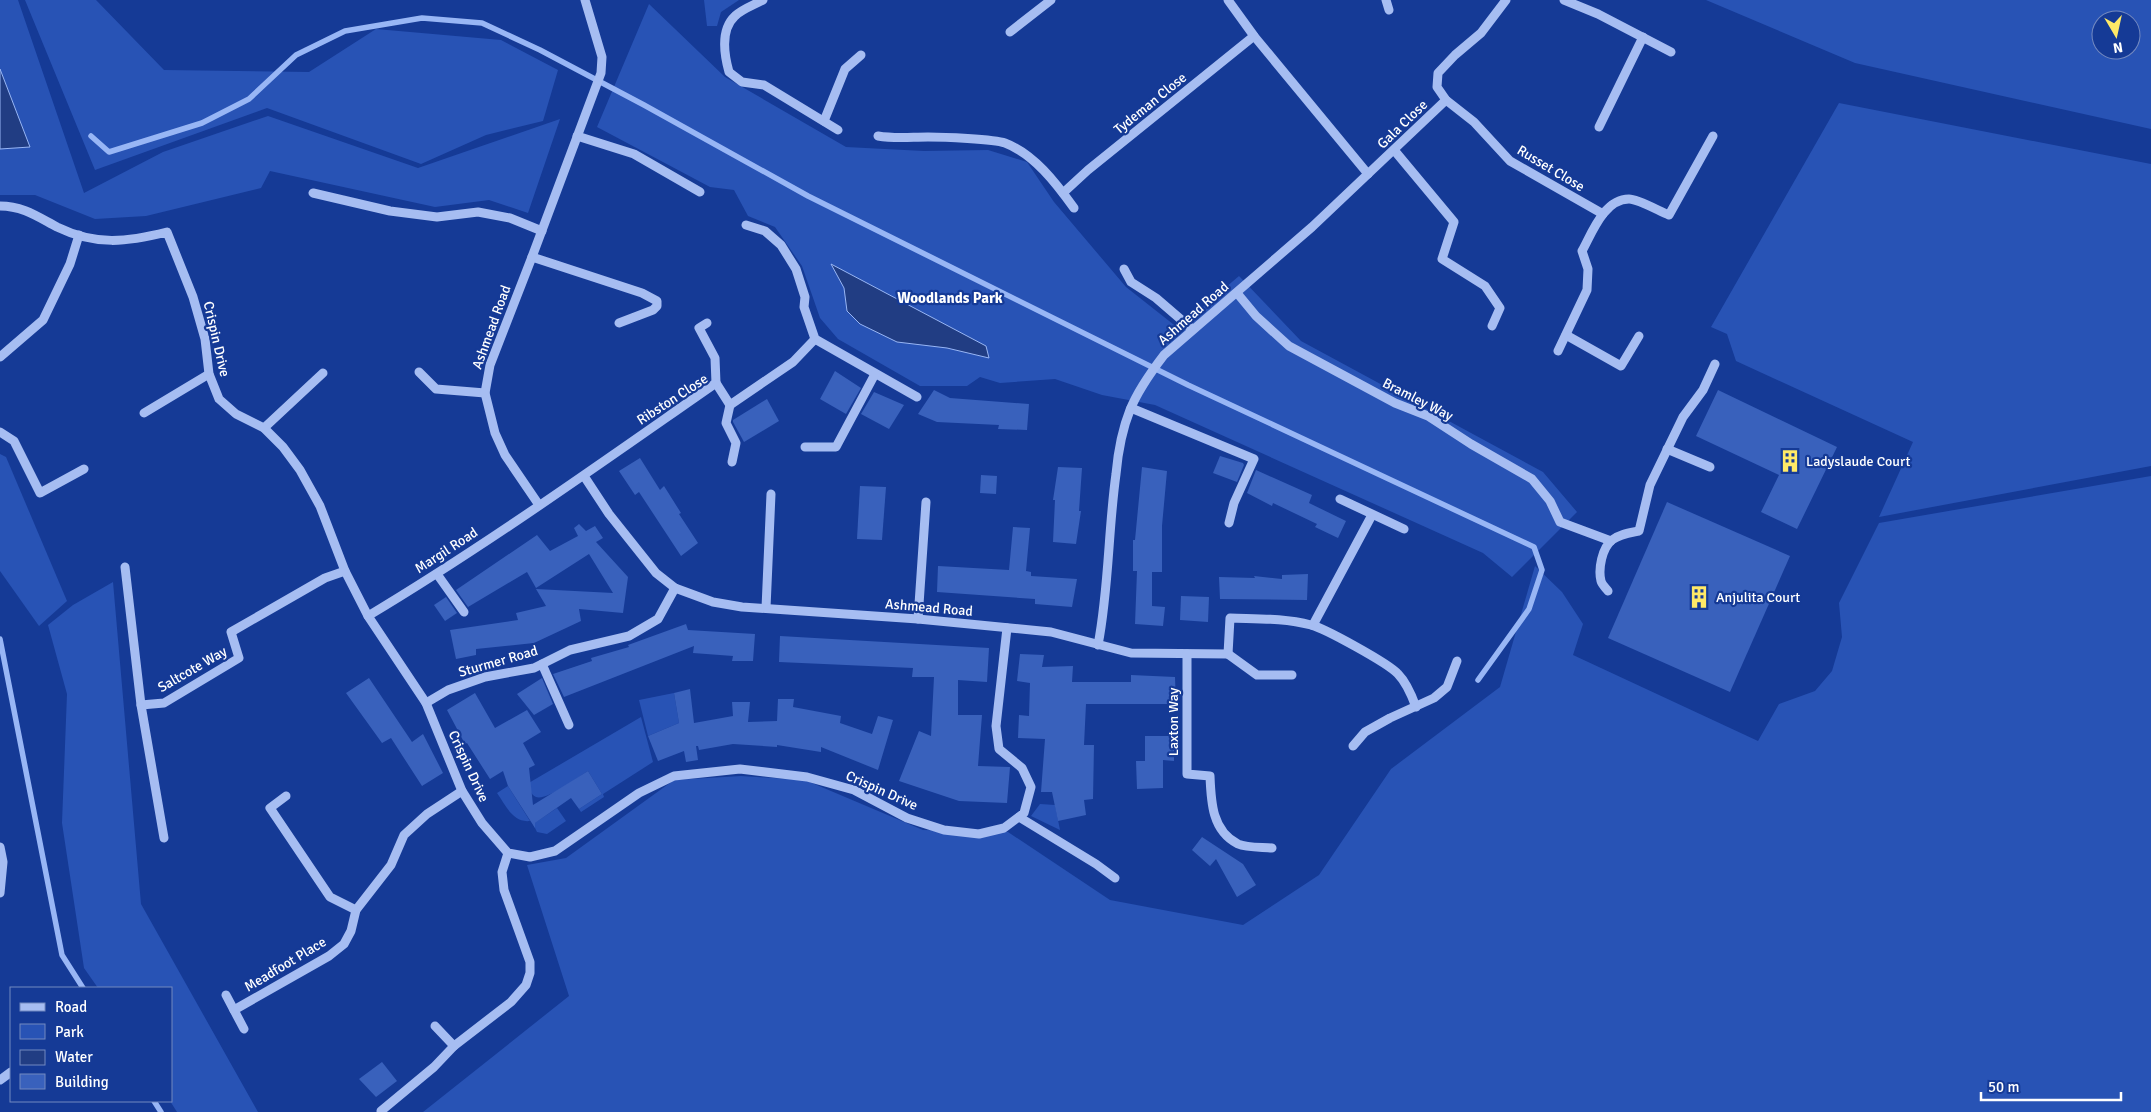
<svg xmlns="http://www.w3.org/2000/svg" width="2151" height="1112" font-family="Signika,sans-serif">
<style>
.green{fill:#2853b5;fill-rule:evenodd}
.water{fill:#213d83;stroke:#98b6f5}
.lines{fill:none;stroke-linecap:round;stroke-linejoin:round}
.stream{stroke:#98b6f5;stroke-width:5.5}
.building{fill:#3961bc}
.minor{stroke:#a6bdf2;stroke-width:9}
.labels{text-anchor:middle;stroke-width:4.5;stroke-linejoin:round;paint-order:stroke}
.street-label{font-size:14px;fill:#fff;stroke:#153a96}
.poi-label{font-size:14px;fill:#fff;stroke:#153a96;text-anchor:start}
.neighbourhood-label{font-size:15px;font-weight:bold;fill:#fff;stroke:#153a96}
</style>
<rect width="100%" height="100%" fill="#153a96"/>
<g class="green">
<polygon points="0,0 18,0 84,193 163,152 268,116 418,168 560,119 528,213 489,200 435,207 270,171 261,188 146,216 95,219 35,195 0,195"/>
<polygon points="25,0 96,0 164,70 309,72 376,29 501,40 558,70 543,121 486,135 421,164 267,108 95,170"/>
<polygon points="704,0 739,0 721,12 717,26 707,26"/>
<path d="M1706,0h445v129l-296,-66zM2101,20h30v30h-30z"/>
<polygon points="649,4 725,77 846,147 924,151 988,150 1027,162 1054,202 1126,287 1178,328 1239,276 1301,341 1543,472 1577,512 1512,577 1483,553 1155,405 1102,395 1055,379 1000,383 980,377 967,386 920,386 838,339 820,318 802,266 775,227 748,216 734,190 710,187 597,127"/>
<polygon points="1839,103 2151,164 2151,466 1879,517 1913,442 1736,361 1727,334 1711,327"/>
<polygon points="0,454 6,457 67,601 39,626 0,571"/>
<polygon points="2151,476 2151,1112 423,1112 569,996 527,865 566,858 674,780 741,776 805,780 923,830 1008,832 1110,900 1243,925 1319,875 1391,769 1500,687 1535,566 1562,592 1583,624 1573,655 1758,741 1779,704 1815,691 1832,671 1842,637 1839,603 1879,523"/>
<polygon points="113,582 141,904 258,1112 177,1112 170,1101 171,1101 171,988 98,988 84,968 62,823 67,694 48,625 73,605"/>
<polygon points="674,693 679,723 648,736 639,700"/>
<path d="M641,717l12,45 -50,32 1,3 -23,15 -2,-3 23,-15 -14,-23c-10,6 -41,30 -52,26 -5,-2 -7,-9 -9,-13z"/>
<path d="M508,786l22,35c-17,2 -24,-15 -33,-28z"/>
<polygon points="1040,804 1055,805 1060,830 1031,816"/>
<polygon points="557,808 566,821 547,834 537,832 533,824"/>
</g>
<g class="water">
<polygon points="0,69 30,147 0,149"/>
<polygon points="831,264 986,346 989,358 947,348 897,342 860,324 847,311 844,288"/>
</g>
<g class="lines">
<g class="stream">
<polyline points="91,136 109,152 202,123 249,99 296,55 345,31 422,18 482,23 540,50 644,105 808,196 1188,385 1534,547 1542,570 1529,609 1478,680"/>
<polyline points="0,639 62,955 83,988"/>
<polyline points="154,1101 161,1112"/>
</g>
</g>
<g class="building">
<polygon points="835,371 861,388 846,414 820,399"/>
<polygon points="934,390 950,398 1029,404 1027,430 998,429 999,425 937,422 918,414"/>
<polygon points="1718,390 1837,447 1797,529 1761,512 1779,475 1696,436"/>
<polygon points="874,392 904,405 889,429 861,414"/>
<polygon points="767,399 779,421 744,442 733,422 733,420"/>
<polygon points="1220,456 1243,463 1244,465 1237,482 1213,473"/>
<polygon points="640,458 660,490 664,486 681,513 679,514 698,543 681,556 639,492 635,495 619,471"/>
<polygon points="1058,467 1082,468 1079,511 1081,511 1076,544 1053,542 1055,500 1053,500"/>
<polygon points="1142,467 1167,471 1162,526 1162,572 1152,572 1152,606 1165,607 1163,626 1135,624 1137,571 1133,571 1133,540 1135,540"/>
<polygon points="1256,470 1312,495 1309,503 1346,521 1338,538 1315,527 1317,524 1273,503 1272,506 1247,493"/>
<polygon points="981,475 997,476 996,494 980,493"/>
<polygon points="860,486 886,487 882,540 857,539"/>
<polygon points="1667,502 1790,556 1730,692 1608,638"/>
<polygon points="579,524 586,531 595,526 603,538 596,542 628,577 623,613 579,609 581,621 534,643 476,649 476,655 456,659 450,630 518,620 516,613 546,606 536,589 613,593 589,554 536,588 527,572 468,607 456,590 537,535 550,551 578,536 574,528"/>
<polygon points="1013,527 1030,528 1026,571 1031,572 1031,576 1077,579 1072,607 1035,604 1035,599 937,592 938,566 1009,570"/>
<polygon points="1308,574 1307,600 1220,599 1219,577 1255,578 1254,576 1282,579 1282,575"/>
<polygon points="1181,596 1209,597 1208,622 1180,620"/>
<polygon points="446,597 457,613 445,621 434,605"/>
<polygon points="686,624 688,630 755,634 753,661 732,661 733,656 693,653 694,646 564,697 553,674 592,661 591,658 629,647 628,645"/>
<polygon points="780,636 989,648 987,682 958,680 958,715 982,715 978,766 1010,767 1007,803 959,801 899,781 919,731 931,736 934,677 912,677 913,668 779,662"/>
<polygon points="1020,654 1044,655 1042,667 1073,666 1072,682 1131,682 1131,675 1175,677 1176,704 1086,704 1084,745 1094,745 1093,799 1084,800 1086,815 1058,821 1052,792 1041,792 1045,739 1018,738 1019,715 1029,716 1030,683 1017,681"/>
<polygon points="369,678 412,742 423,734 443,773 422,786 391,738 382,743 346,693"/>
<polygon points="542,678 553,704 534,715 517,694"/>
<polygon points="690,689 694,723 733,716 732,702 750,702 748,722 777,721 778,699 794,699 793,707 841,716 840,723 872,734 878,716 893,720 878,770 821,747 821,752 777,745 777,747 733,744 699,750 698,746 696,746 698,760 686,762 684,751 658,761 648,736 679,723 674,693"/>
<polygon points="475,693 495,728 527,710 541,732 523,743 535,765 529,768 533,805 588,771 602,794 579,809 571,798 535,823 535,828 508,786 503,771 490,779 467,743 465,744 447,710"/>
<polygon points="1145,736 1174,736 1174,761 1163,760 1163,788 1137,789 1136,761 1145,761"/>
<polygon points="1202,837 1243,864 1256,885 1237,897 1216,859 1210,866 1192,850"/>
<polygon points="382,1062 397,1081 376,1097 359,1079"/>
</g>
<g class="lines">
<g class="minor">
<path d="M763,0c-9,5 -21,9 -28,16 -15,14 -11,38 -6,56l13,10 22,3 74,45"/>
<polyline points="1228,0 1254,36 1368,174"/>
<polyline points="1386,0 1389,10"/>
<polyline points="1506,0 1481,33 1455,55 1438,73 1437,87 1446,100 1474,122 1510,161 1603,214"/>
<polyline points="1564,0 1598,14 1671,52"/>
<polyline points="1010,32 1051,0"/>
<polyline points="824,121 845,69 861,55"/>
<polyline points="1599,127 1643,37"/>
<polyline points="577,136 634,154 700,192"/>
<path d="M878,136c17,3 33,1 50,1 14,0 66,2 77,6 29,11 51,40 69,65"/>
<polyline points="1394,150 1454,222 1442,259 1485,286 1500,308 1492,326"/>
<polyline points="313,193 390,211 437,217 478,212 510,218 542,231"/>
<polyline points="1063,193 1088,170 1254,36"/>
<path d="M0,206c23,0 38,11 57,21 39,19 70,15 110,5l26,65 12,42 4,35 10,25 17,15 28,14 19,19 17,23 20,36 25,65 23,45 58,87 36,88 20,32 26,30 22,4 25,-6 84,-58 35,-17 66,-7 67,8 47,13 53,28 37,12 35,4 25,-6 20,-15 7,-26 -9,-19 -23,-19 -3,-23 11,-98"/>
<polyline points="746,225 765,231 781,245 796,269 805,297 804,307 815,339 917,397"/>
<polyline points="532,257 642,293 657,301 657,306 653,310 619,323"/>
<polyline points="1124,269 1131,282 1156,298 1192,329"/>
<polyline points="1237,293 1256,316 1289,346 1395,403 1428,416 1471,444 1532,479 1550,501 1560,522 1611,541"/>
<polyline points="707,323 699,328 715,358 716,383"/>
<polyline points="1566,335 1621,366 1639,336"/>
<path d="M1558,351l29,-61 1,-21 -6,-18c10,-18 22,-52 47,-52 9,0 30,12 40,16l44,-79"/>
<polyline points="0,357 43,320 70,264 79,235"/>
<polyline points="419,372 436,389 485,393"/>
<polyline points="730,405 726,423 736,443 732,462"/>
<polyline points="1131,408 1254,459 1234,503 1229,523"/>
<polyline points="144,413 209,374"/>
<polyline points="264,428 323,373"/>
<polyline points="0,432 14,441 40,493 84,469"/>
<polyline points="805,447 836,447 875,374"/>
<polyline points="1667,449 1710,467"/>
<path d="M584,476l25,38 47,59 19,15 38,14 29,5 176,12 133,13 80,21 97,1 2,-36c27,1 54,0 81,7 13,3 77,38 87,49 9,9 14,22 18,33"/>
<polyline points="1340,499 1404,529"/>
<polyline points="539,505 505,455 495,433 485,393 490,365 532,257 601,73 602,57 585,0"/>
<polyline points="125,567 141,705 164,703 239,658 231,632 325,578 345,571"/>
<polyline points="437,574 464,612"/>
<path d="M1608,591c-2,-3 -6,-6 -7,-10 -3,-12 1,-33 11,-41 8,-6 17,-7 27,-9l11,-46 33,-68 20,-27 12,-26"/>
<polyline points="766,608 771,494"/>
<path d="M368,616c120,-72 233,-153 348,-233l14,22 63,-43 22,-23"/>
<polyline points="918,619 926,502"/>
<polyline points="1313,625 1372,515"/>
<path d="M1098,645c11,-56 10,-114 18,-171 2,-22 6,-44 14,-64 8,-20 21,-38 34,-55l148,-128 134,-127"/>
<path d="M1187,654v120l23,2c1,26 2,55 28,68 9,4 25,3 34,4"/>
<polyline points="1228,654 1257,675 1292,675"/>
<polyline points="542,664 569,725"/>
<polyline points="426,703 448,690 485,677 534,668 570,650 629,636 658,619 675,588"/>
<polyline points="141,705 164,838"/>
<polyline points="1353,746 1365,732 1390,718 1434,698 1447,687 1457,661"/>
<polyline points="286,796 270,808 330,897 356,910"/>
<polyline points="1019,817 1096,864 1115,878"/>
<polyline points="0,847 3,862 0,893"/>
<polyline points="226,995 244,1029"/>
<polyline points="234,1010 329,956 344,944 351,931 356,910 391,865 404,835 427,814 462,791"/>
<polyline points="435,1026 454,1046"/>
<polyline points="0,1080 11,1072"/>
<polyline points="381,1111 434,1067 454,1046 511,1002 526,985 530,973 530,962 504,890 502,872 508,853"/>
</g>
</g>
<defs>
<symbol id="building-bare" viewBox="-9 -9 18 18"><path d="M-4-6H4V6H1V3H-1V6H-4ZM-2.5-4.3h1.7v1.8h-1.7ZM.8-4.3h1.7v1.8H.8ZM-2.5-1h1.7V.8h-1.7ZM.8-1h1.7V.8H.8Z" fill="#ffe967" stroke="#153a96" stroke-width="2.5" paint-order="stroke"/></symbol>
</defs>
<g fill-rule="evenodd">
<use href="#building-bare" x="1774" y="445" width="32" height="32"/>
<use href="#building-bare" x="1683" y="581" width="32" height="32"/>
</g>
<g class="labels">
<g class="street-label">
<text transform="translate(1150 103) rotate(-39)" y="5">Tydeman Close</text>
<text transform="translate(1402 124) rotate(-44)" y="5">Gala Close</text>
<text transform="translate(1551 168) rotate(31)" y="5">Russet Close</text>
<text transform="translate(1193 313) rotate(-41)" y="5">Ashmead Road</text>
<text transform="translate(491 327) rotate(-70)" y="5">Ashmead Road</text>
<text transform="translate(217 339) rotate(77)" y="5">Crispin Drive</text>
<text transform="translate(672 399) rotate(-33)" y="5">Ribston Close</text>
<text transform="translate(1418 399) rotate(27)" y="5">Bramley Way</text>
<text transform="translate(446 550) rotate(-33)" y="5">Margil Road</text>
<text transform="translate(929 607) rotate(5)" y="5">Ashmead Road</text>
<text transform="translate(498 661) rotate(-16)" y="5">Sturmer Road</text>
<text transform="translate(192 669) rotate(-30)" y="5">Saltcote Way</text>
<text transform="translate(1173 722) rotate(-90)" y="5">Laxton Way</text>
<text transform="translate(469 766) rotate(65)" y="5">Crispin Drive</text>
<text transform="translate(882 790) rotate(24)" y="5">Crispin Drive</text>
<text transform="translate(285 964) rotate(-31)" y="5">Meadfoot Place</text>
</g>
<g class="poi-label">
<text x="1806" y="466">Ladyslaude Court</text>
<text x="1716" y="602">Anjulita Court</text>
</g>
<g class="neighbourhood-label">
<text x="950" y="303">Woodlands Park</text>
</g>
</g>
<rect x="10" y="987" width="162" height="115" fill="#153a96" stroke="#7389c0"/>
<rect x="20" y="1003" width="25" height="8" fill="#a6bdf2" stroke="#7389c0"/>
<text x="55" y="1012" font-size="15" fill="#ffffff">Road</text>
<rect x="20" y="1024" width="25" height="15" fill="#2853b5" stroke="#7389c0"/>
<text x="55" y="1037" font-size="15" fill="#ffffff">Park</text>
<rect x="20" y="1050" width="25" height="15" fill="#213d83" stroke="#7389c0"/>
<text x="55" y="1062" font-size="15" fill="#ffffff">Water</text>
<rect x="20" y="1074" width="25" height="15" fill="#3961bc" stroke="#7389c0"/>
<text x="55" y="1087" font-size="15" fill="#ffffff">Building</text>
<g transform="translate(2116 35) rotate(171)"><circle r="24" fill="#153a96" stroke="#7389c0"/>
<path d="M0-4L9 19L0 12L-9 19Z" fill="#ffe967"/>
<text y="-8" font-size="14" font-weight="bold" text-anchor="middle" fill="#ffffff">N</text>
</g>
<path d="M1981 1092v8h140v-8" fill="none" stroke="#ffffff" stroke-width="2.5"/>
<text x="1988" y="1092" font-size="15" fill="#ffffff" stroke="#153a96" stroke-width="4" paint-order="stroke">50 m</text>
</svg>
